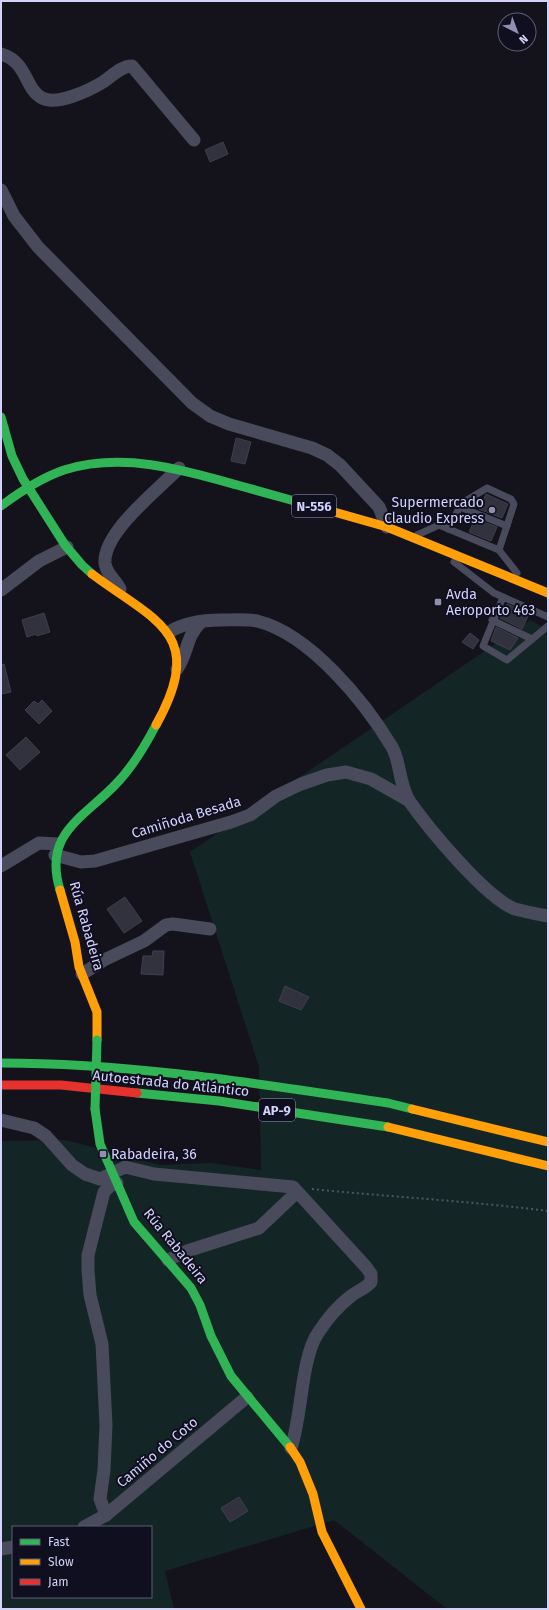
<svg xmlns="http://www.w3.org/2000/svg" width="549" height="1610" font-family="'Fira Sans',sans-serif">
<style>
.green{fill:#132625;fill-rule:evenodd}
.building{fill:#32313e;stroke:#3f3e4f}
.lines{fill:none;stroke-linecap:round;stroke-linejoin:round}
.path{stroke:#4a5862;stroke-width:2;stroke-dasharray:2 3;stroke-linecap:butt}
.lane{stroke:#494a5c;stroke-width:7}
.street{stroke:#494a5c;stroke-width:13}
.fast{stroke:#30b455;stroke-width:9}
.slow{stroke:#ff9f0a;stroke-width:9}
.jam{stroke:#e5322d;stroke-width:9}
.fast-bridge{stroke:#30b455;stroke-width:9}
.poi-dot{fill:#908fad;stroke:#100f20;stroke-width:1.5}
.labels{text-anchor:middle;stroke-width:4;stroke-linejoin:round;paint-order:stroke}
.shield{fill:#100f20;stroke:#9898b9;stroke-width:1}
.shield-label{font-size:13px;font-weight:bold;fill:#d3d2fb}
.poi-label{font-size:14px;fill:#d3d2fb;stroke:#100f20;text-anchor:start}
.street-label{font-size:14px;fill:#d3d2fb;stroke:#100f20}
</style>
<rect width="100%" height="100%" fill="#14131c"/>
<path class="green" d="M530,620l18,10v979h-101l-113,-89 -169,51 9,38h-173v-468l65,-1 94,25 51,-2 50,7 -2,-103 -69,-215zM13,1527h138v70h-138z"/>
<g class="building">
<polygon points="223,142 228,154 210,162 205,150"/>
<polygon points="236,438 251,442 245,464 231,461"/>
<polygon points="486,494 508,504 502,518 479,509"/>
<polygon points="475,519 497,527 491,541 469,532"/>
<polygon points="507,604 529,614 522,629 500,618"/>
<polygon points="44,613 50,632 37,636 36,634 27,637 22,620"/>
<polygon points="496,627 518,638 510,650 491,641"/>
<polygon points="470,633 479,640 473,649 462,642"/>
<polygon points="4,664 11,692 1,694 1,665"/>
<polygon points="42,700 52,711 39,724 25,710 34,701 38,704"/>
<polygon points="26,737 40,752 20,770 6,755"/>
<polygon points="125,897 142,921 124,933 107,909"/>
<polygon points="153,951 164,951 163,975 141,974 143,956 152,956"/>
<polygon points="285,986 309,997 301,1010 279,1001"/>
<polygon points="239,1497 248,1511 230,1522 221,1508"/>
</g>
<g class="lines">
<path class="path" d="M312,1189c79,8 158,12 236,22"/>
<g class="lane">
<polyline points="460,507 507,526"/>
<polyline points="448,529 462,503 487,488 511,499 514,504 499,550"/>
<polyline points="417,535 439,525 499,550 517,573"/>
<polyline points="454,562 494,593 548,617"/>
<polyline points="503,597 483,646 507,660 548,626"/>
<polyline points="492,620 532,639"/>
</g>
<g class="street">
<path d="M1,54c27,8 23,34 41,44 15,8 48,-8 61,-16 9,-6 18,-16 29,-16l62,74"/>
<polyline points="1,190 14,216 38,247 192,403 210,416 229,424 312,448 327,455 340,465 379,507 387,527"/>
<path d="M120,589c-4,-9 -14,-15 -15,-26 -2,-31 54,-74 74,-95"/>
<polyline points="1,590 39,561 67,547"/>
<path d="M169,632c15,-9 34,-12 52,-12 12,0 25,-1 36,1 53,13 108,81 135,126 9,16 7,39 18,55 19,27 76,96 105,107 11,3 22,5 33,7"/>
<path d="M177,669c12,-18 8,-31 24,-47"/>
<polyline points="55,855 81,862 95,861 231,822 250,815 276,796 301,784 327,775 346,772 371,779 408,800"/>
<polyline points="1,866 39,843 58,844"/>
<polyline points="82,974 104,960 144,941 166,925 173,924 210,929"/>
<path d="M1,1120l33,8 12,8 26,29 13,9 15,5 25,-12 29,7 139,13 73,80 5,7v8c-6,7 -14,9 -20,14 -13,10 -24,23 -33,37 -17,25 -16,83 -27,115"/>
<polyline points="168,1260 187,1251 259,1228 297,1192"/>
<polyline points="106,1515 100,1499 104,1470 106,1425 102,1344 90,1295 88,1270 88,1255 104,1192 110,1186 117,1183"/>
<polyline points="84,1527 106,1515 247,1397"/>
<polyline points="1,1549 13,1547"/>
</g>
<g class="fast">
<polyline points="1,417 12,456 23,479 65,545 82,565 92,574"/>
<path d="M1,506c20,-15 40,-28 63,-36 58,-18 117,-1 173,15 32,9 65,18 97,27"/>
<path d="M60,890c-17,-56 22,-71 55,-105 17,-17 30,-39 41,-60"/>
<path d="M1,1063c130,0 259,21 387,40l24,6"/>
<polyline points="137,1093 219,1101 388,1127"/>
<polyline points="95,1109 100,1144 134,1222 191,1288 200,1305 211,1336 231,1376 290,1447"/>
</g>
<g class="slow">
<polyline points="334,512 387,527 548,593"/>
<path d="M92,574c64,48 115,59 64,151"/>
<polyline points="60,890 75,942 79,967 97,1012 97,1040"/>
<polyline points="412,1109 548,1142"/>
<polyline points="388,1127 548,1166"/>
<polyline points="290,1447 300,1462 313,1494 322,1532 361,1609"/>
</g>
<polyline class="jam" points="1,1085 61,1085 137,1093"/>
<polyline class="fast-bridge" points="95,1109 97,1040"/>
</g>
<g class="poi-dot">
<circle cx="492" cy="510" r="4"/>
<rect x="434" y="598" width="8" height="8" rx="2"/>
<rect x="99" y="1150" width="8" height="8" rx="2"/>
</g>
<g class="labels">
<g class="shield">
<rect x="292" y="495" width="44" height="22" rx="3"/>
<rect x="259" y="1099" width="36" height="22" rx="3"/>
</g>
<g class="shield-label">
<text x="314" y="511">N-556</text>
<text x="277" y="1115">AP-9</text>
</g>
<g class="poi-label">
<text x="484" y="507" text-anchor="end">Supermercado<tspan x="484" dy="16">Claudio Express</tspan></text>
<text x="446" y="599">Avda<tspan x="446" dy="16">Aeroporto 463</tspan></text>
<text x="111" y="1159">Rabadeira, 36</text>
</g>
<g class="street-label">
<text transform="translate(186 817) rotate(-17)" y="5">Camiñoda Besada</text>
<text transform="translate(87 926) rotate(74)" y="5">Rúa Rabadeira</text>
<text transform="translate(171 1083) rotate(6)" y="5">Autoestrada do Atlántico</text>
<text transform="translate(176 1246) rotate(51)" y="5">Rúa Rabadeira</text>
<text transform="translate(157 1452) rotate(-40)" y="5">Camiño do Coto</text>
</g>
</g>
<rect width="549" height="1610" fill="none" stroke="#d3d2fb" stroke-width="4"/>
<rect x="12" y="1526" width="140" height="72" fill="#100f20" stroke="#5e5d78"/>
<rect x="20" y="1539" width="20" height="6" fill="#30b455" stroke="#5e5d78"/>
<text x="48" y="1546" font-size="12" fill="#d3d2fb">Fast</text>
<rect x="20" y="1559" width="20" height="6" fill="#ff9f0a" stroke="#5e5d78"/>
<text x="48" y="1566" font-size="12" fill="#d3d2fb">Slow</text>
<rect x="20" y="1579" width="20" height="6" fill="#e5322d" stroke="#5e5d78"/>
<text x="48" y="1586" font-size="12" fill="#d3d2fb">Jam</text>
<g transform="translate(517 32) rotate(138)"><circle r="19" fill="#100f20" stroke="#5e5d78"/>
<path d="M0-3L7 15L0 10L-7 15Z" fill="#908fad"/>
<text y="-6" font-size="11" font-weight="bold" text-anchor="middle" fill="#d3d2fb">N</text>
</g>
</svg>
